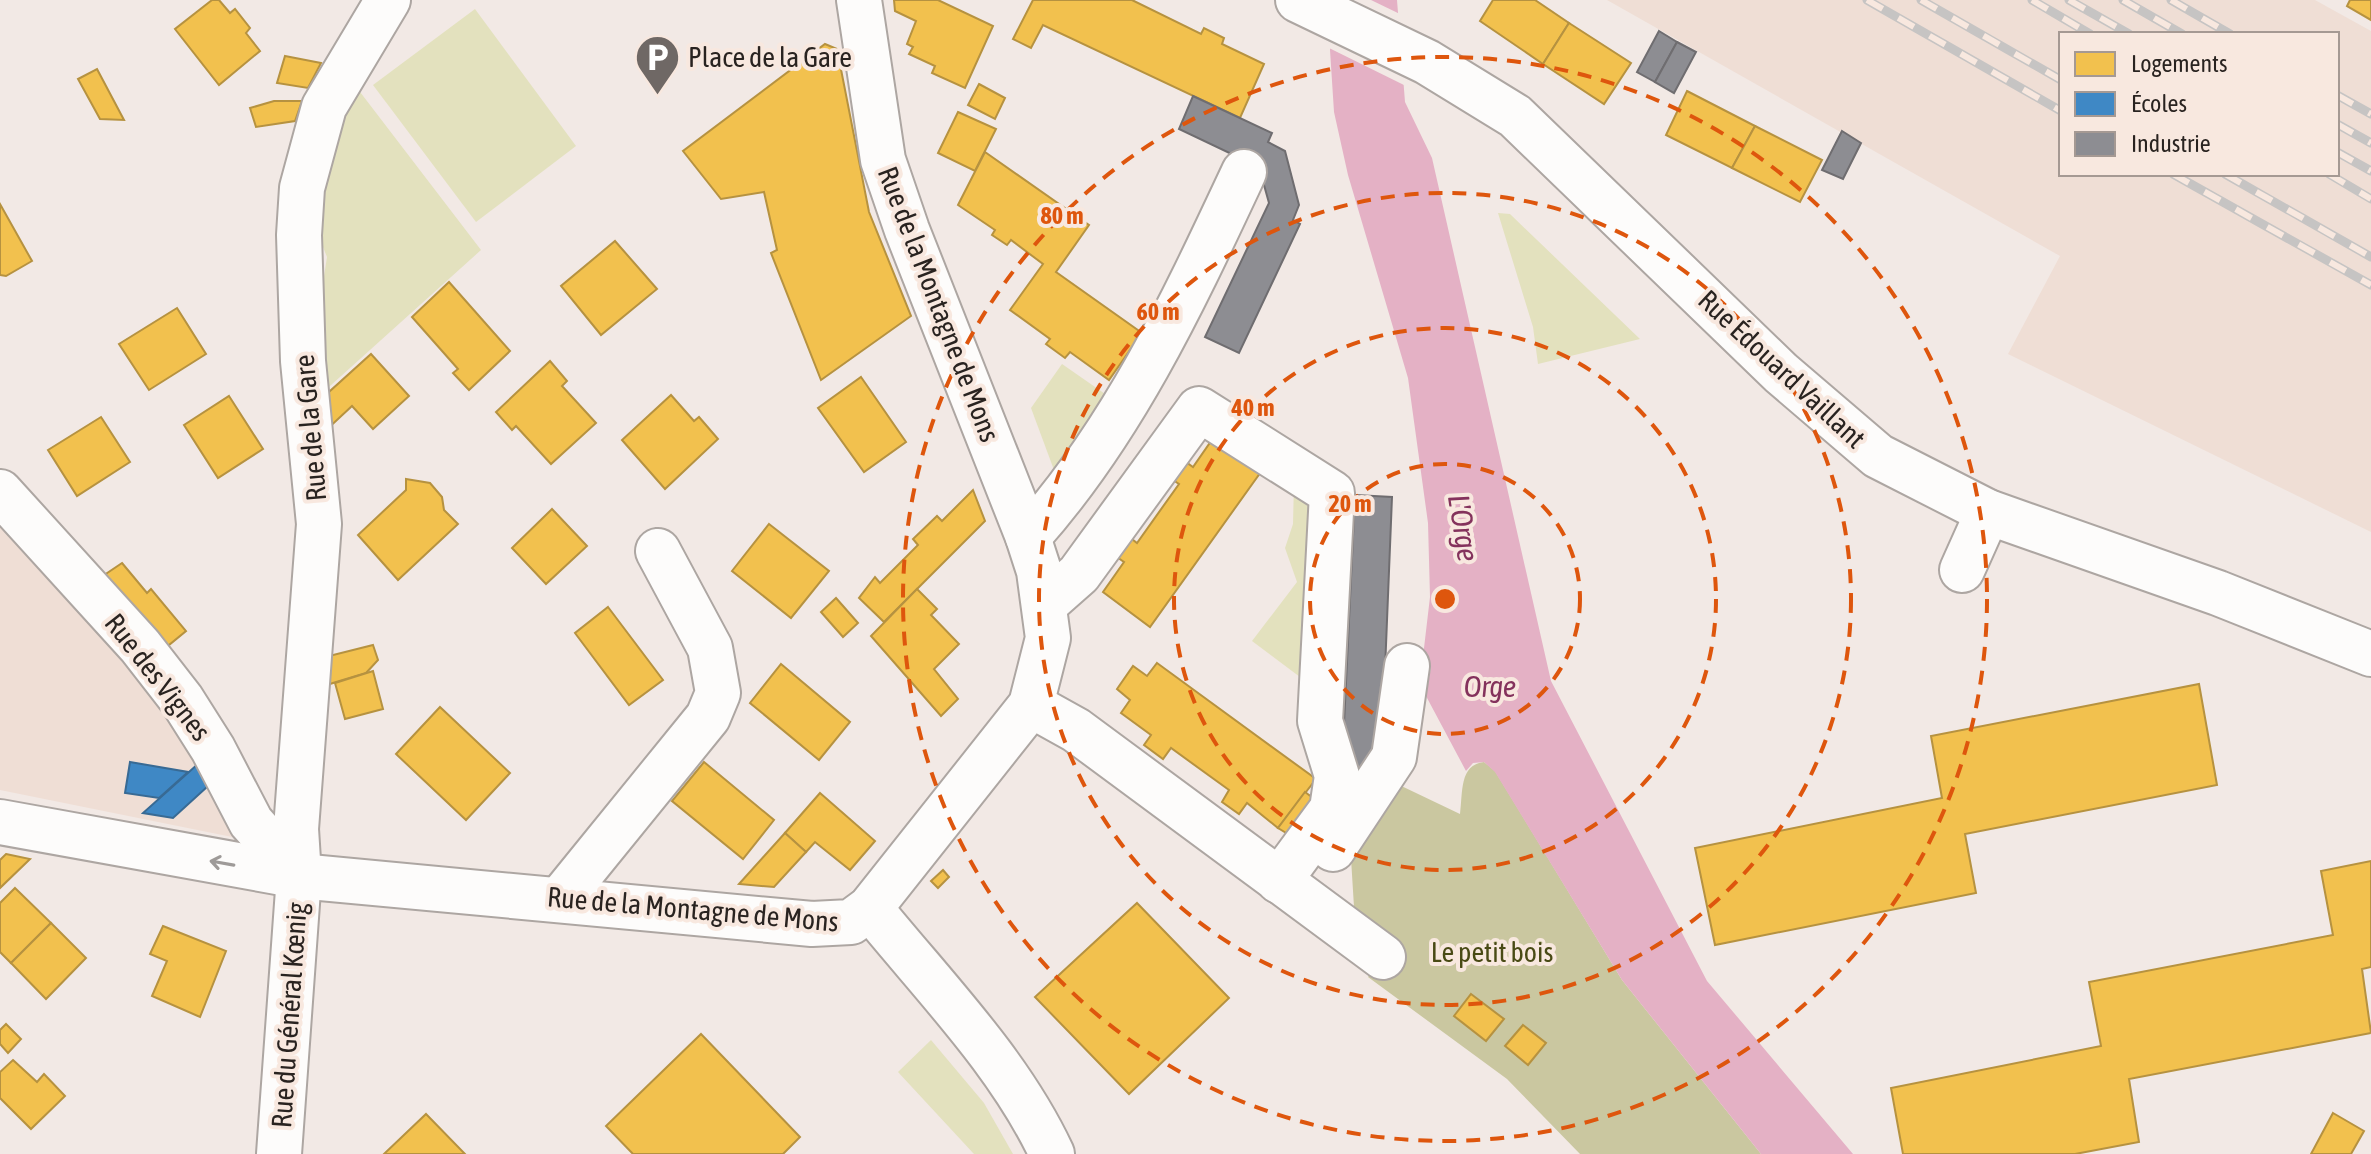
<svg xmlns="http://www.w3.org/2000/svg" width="2371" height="1154" font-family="'Asap Condensed',sans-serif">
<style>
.built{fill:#efded5;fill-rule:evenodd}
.green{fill:#e3e1be}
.forest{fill:#cac7a0}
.water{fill:#e4b1c5}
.pier{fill:#f2e9e5}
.homes{fill:#f2c14e;stroke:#b69240;stroke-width:2}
.schools{fill:#3f88c5;stroke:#386a94;stroke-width:2}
.industry{fill:#8d8d92;stroke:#6f6d70;stroke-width:2}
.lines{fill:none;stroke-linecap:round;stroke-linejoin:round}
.minor-casing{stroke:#ada6a2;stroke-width:48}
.minor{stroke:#fdfcfb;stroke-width:44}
.rail-casing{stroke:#c6c4c3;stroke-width:9}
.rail{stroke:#f8e8df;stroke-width:6;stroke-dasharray:18;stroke-linecap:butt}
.oneway{stroke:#9e9a98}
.ring{fill:none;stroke:#de560d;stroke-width:4;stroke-dasharray:14 10}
.labels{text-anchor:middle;stroke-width:8;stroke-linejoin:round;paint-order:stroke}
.poi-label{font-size:28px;fill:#292320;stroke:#f8e8df;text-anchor:start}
.street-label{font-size:28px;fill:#292320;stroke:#f8e8df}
.park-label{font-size:28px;fill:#494a15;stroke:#f8e8df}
.water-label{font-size:30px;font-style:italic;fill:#84325c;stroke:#f8e8df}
.centre{fill:#de560d;stroke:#f8e8df;stroke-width:4}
.ring-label{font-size:24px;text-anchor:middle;font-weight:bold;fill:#de560d;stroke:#f8e8df;stroke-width:8;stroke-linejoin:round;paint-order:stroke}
</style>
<rect width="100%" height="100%" fill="#f2e9e5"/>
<g class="built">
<path d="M1607,0h708l56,31v501l-363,-178 52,-98zM2061,34h276v140h-276z"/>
<polygon points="0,505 117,633 242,839 0,790"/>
</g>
<g class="green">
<polygon points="475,9 576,146 476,222 373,85"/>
<polygon points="357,88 481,250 320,395 322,289 327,257 317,232 332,141"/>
<polygon points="1498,213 1510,214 1640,339 1538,364 1533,327"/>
<polygon points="1062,364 1108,396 1061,467 1054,470 1031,408"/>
<polygon points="1294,482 1315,505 1308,683 1252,641 1297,582 1285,548 1293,524"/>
<polygon points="931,1040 984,1103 1013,1154 974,1154 898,1072"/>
</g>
<path class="forest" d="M1484,762l11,9 127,209 139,174h-181l-73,-75 -139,-102 29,-37 -43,-33 -4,-65 43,-60 67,32c3,-22 -1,-49 24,-52z"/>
<polygon class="water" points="1334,0 1397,0 1405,102 1432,158 1551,681 1707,981 1853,1154 1761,1154 1622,980 1495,772 1484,762 1473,763 1466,771 1426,696 1431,667 1422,665 1430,597 1428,523 1408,378 1348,175 1334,112 1330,50"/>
<polygon class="pier" points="1330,0 1371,0 1402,15 1408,87 1327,47"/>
<g class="homes">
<polygon points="212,0 219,0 230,13 235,9 250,28 246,33 260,51 219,85 175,29"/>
<polygon points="894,0 938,0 993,26 965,88 932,73 935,66 909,54 913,47 907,44 916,21 895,11"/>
<polygon points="1033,0 1132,0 1201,34 1204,28 1224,38 1222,44 1264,64 1240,118 1043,25 1031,48 1013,39"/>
<polygon points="1493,0 1535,0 1569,23 1543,64 1480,21"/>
<polygon points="2350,0 2371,0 2371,20 2347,6"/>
<polygon points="1569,23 1631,63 1604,104 1543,64"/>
<polygon points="825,44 837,49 869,212 911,316 821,380 771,253 777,250 764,192 721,199 683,151"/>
<polygon points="285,56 321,63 308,88 277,83"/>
<polygon points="97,69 124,120 100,119 78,79"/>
<polygon points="979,84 1005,98 995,119 968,105"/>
<polygon points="1687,91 1755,126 1732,168 1666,135"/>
<polygon points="274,101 302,101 295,121 256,127 250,108"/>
<polygon points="958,112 996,129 975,171 938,153"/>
<polygon points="1755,126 1822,160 1800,202 1732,168"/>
<polygon points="985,152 1089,225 1056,272 1142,333 1109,380 1070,352 1065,358 1046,344 1050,339 1010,310 1043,264 1011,240 1007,245 992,235 995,230 958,205"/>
<polygon points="0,204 32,261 6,276 0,275"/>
<polygon points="615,241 657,289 601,335 561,286"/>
<polygon points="449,282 510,351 469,390 453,373 458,369 412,317"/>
<polygon points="177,308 206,354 149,390 119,344"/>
<polygon points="371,354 409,396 373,429 352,406 322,434 319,401"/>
<polygon points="550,361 567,381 562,386 596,423 551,464 516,426 512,430 496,412"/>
<polygon points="861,377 906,442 864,472 818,408"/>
<polygon points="671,395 694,421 699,417 718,439 665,489 622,440"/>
<polygon points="229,396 263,449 218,478 184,425"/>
<polygon points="101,417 130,462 77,496 48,450"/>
<polygon points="1216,434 1263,469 1150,627 1103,592 1124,562 1114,555 1128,536 1137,543 1179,484 1170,478 1183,460 1193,467"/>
<polygon points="406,479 430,483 442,497 444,510 458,524 398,580 358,535 406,490"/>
<polygon points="973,490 985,521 884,622 859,598 875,577 880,583 918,545 913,539 937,516 942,521"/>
<polygon points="552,509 587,546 546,584 512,548"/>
<polygon points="769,524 829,571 791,618 732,571"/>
<polygon points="122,563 147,593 151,589 186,631 158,654 94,582"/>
<polygon points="917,589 937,609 931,615 959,644 934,669 958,699 941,716 871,636"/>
<polygon points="836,598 858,623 843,637 821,612"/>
<polygon points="608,607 663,680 629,705 575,633"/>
<polygon points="373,645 378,660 366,673 323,686 325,657"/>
<polygon points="1157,663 1316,779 1278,828 1247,803 1239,814 1222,802 1229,790 1171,748 1163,759 1144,745 1151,735 1121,713 1130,700 1117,689 1133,666 1147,676"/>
<polygon points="781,664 850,722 819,760 750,703"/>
<polygon points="373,671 383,709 345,719 335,683"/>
<polygon points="2199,684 2217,785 1965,834 1976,893 1715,945 1695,848 1942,798 1931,736"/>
<polygon points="440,707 510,773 466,820 396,754"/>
<polygon points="704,762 774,820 743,859 672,801"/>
<polygon points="1305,792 1321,804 1296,839 1278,828"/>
<polygon points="820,793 875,841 850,870 815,842 806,852 785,833"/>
<polygon points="785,833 806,852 774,887 739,884"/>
<polygon points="6,854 30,859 0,888 0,860"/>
<polygon points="2371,861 2371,967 2362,969 2371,1033 2129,1079 2139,1142 2075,1154 1903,1154 1891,1088 2101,1046 2089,982 2333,935 2321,871"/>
<polygon points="943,870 949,877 938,888 931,881"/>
<polygon points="15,888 51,923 11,963 0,952 0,903"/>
<polygon points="1137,903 1229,998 1129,1094 1035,997"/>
<polygon points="51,923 86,958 46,999 11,963"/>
<polygon points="163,926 226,951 200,1017 152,996 167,961 150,954"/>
<polygon points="1471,994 1504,1019 1486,1041 1454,1016"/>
<polygon points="6,1024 21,1039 8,1053 0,1044 0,1030"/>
<polygon points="1523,1025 1546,1043 1528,1065 1505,1046"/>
<polygon points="701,1034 800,1137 783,1154 633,1154 606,1126"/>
<polygon points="13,1060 37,1082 44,1074 65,1096 31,1129 0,1098 0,1072"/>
<polygon points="2333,1113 2364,1131 2351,1154 2311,1154"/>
<polygon points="426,1114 465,1154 384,1154"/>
</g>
<g class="schools">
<polygon points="208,755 219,776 173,818 143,813"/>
<polygon points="130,762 188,772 159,798 125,793"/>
</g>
<g class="industry">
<polygon points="1659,31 1677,42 1655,82 1637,72"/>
<polygon points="1677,42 1696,52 1674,93 1655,82"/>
<polygon points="1193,96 1272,133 1268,142 1285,151 1299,205 1293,220 1300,224 1239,353 1205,337 1269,203 1259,167 1179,129"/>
<polygon points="1842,131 1861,143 1843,179 1822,170"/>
<polygon points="1355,495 1392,497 1382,744 1352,788 1343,745"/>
</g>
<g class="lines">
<defs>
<g id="minor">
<polyline points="1298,0 1427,62 1515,116 1781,373 1878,456 1988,512 2218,593 2371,654"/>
<polyline points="0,492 140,646 182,700 213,749 251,822 299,876"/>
<path d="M1028,537c96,-107 156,-237 216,-365"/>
<polyline points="1962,570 1988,512"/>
<polyline points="1045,604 1079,574 1199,409 1332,493 1320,721 1337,776 1332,809 1279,881"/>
<polyline points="1031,705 1076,730 1383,957"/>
<polyline points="0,822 299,876 812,924 851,922 870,908 1031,705 1048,638 1039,571 1028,537 907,230 883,160 859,0"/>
<polyline points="1333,849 1394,757 1407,666"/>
<polyline points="561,898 708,717 718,693 710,648 658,551"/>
<path d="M870,908c64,79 139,154 182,246"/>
<polyline points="279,1154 299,876 296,829 319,524 303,361 299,235 302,188 324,107 388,0"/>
</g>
</defs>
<use href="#minor" class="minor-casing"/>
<use href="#minor" class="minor"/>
<defs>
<g id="rail">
<polyline points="1867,0 2061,111"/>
<polyline points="1921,0 2061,80"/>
<polyline points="2032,0 2090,34"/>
<polyline points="2069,0 2129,34"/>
<polyline points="2123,0 2182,34"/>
<polyline points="2171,0 2230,34"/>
<polyline points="2337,95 2371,114"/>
<polyline points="2337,124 2371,143"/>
<polyline points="2337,152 2371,171"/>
<polyline points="2173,174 2371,285"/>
<polyline points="2225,174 2371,257"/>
<polyline points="2329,174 2371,199"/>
</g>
</defs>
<use href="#rail" class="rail-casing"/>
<use href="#rail" class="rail"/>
</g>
<defs><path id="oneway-shaft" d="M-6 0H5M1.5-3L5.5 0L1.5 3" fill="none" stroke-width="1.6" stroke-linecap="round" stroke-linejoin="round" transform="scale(2)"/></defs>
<use class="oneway" href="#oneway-shaft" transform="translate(222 863) rotate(-170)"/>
<g class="ring">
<circle cx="1445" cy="599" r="135"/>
<circle cx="1445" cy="599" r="271"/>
<circle cx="1445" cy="599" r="406"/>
<circle cx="1445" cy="599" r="542"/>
</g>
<defs>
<symbol id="parking-pin" viewBox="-11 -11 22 30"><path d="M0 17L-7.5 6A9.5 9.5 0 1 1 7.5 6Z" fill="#6f6865" stroke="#f8e8df"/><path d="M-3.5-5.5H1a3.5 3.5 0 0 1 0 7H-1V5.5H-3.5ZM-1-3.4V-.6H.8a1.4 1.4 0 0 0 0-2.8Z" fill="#fff"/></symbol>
</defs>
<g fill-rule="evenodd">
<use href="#parking-pin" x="632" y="32" width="51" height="69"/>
</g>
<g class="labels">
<g class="poi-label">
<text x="688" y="67">Place de la Gare</text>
</g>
<g class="street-label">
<text transform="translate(939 304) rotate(69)" y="10">Rue de la Montagne de Mons</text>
<text transform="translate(1782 369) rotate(43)" y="10">Rue Édouard Vaillant</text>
<text transform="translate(310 428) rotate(-95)" y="10">Rue de la Gare</text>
<text transform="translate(158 677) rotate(52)" y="10">Rue des Vignes</text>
<text transform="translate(693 909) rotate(5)" y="10">Rue de la Montagne de Mons</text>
<text transform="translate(289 1015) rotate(-86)" y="10">Rue du Général Kœnig</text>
</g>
<g class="park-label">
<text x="1492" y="962">Le petit bois</text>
</g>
<g class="water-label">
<text transform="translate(1463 528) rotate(81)" y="10">L'Orge</text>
<text x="1490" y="697">Orge</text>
</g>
</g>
<circle cx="1445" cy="599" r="12" class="centre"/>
<g class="ring-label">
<text x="1062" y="224">80 m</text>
<text x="1158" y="320">60 m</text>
<text x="1253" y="416">40 m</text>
<text x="1350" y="512">20 m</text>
</g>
<rect x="2059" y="32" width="280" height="144" fill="#f8e8df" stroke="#a59993" stroke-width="2"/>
<rect x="2075" y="52" width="40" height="24" fill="#f2c14e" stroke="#a59993" stroke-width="2"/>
<text x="2131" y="72" font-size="24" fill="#292320">Logements</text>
<rect x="2075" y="92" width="40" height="24" fill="#3f88c5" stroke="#a59993" stroke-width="2"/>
<text x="2131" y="112" font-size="24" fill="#292320">Écoles</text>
<rect x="2075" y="132" width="40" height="24" fill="#8d8d92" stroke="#a59993" stroke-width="2"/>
<text x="2131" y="152" font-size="24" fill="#292320">Industrie</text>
</svg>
